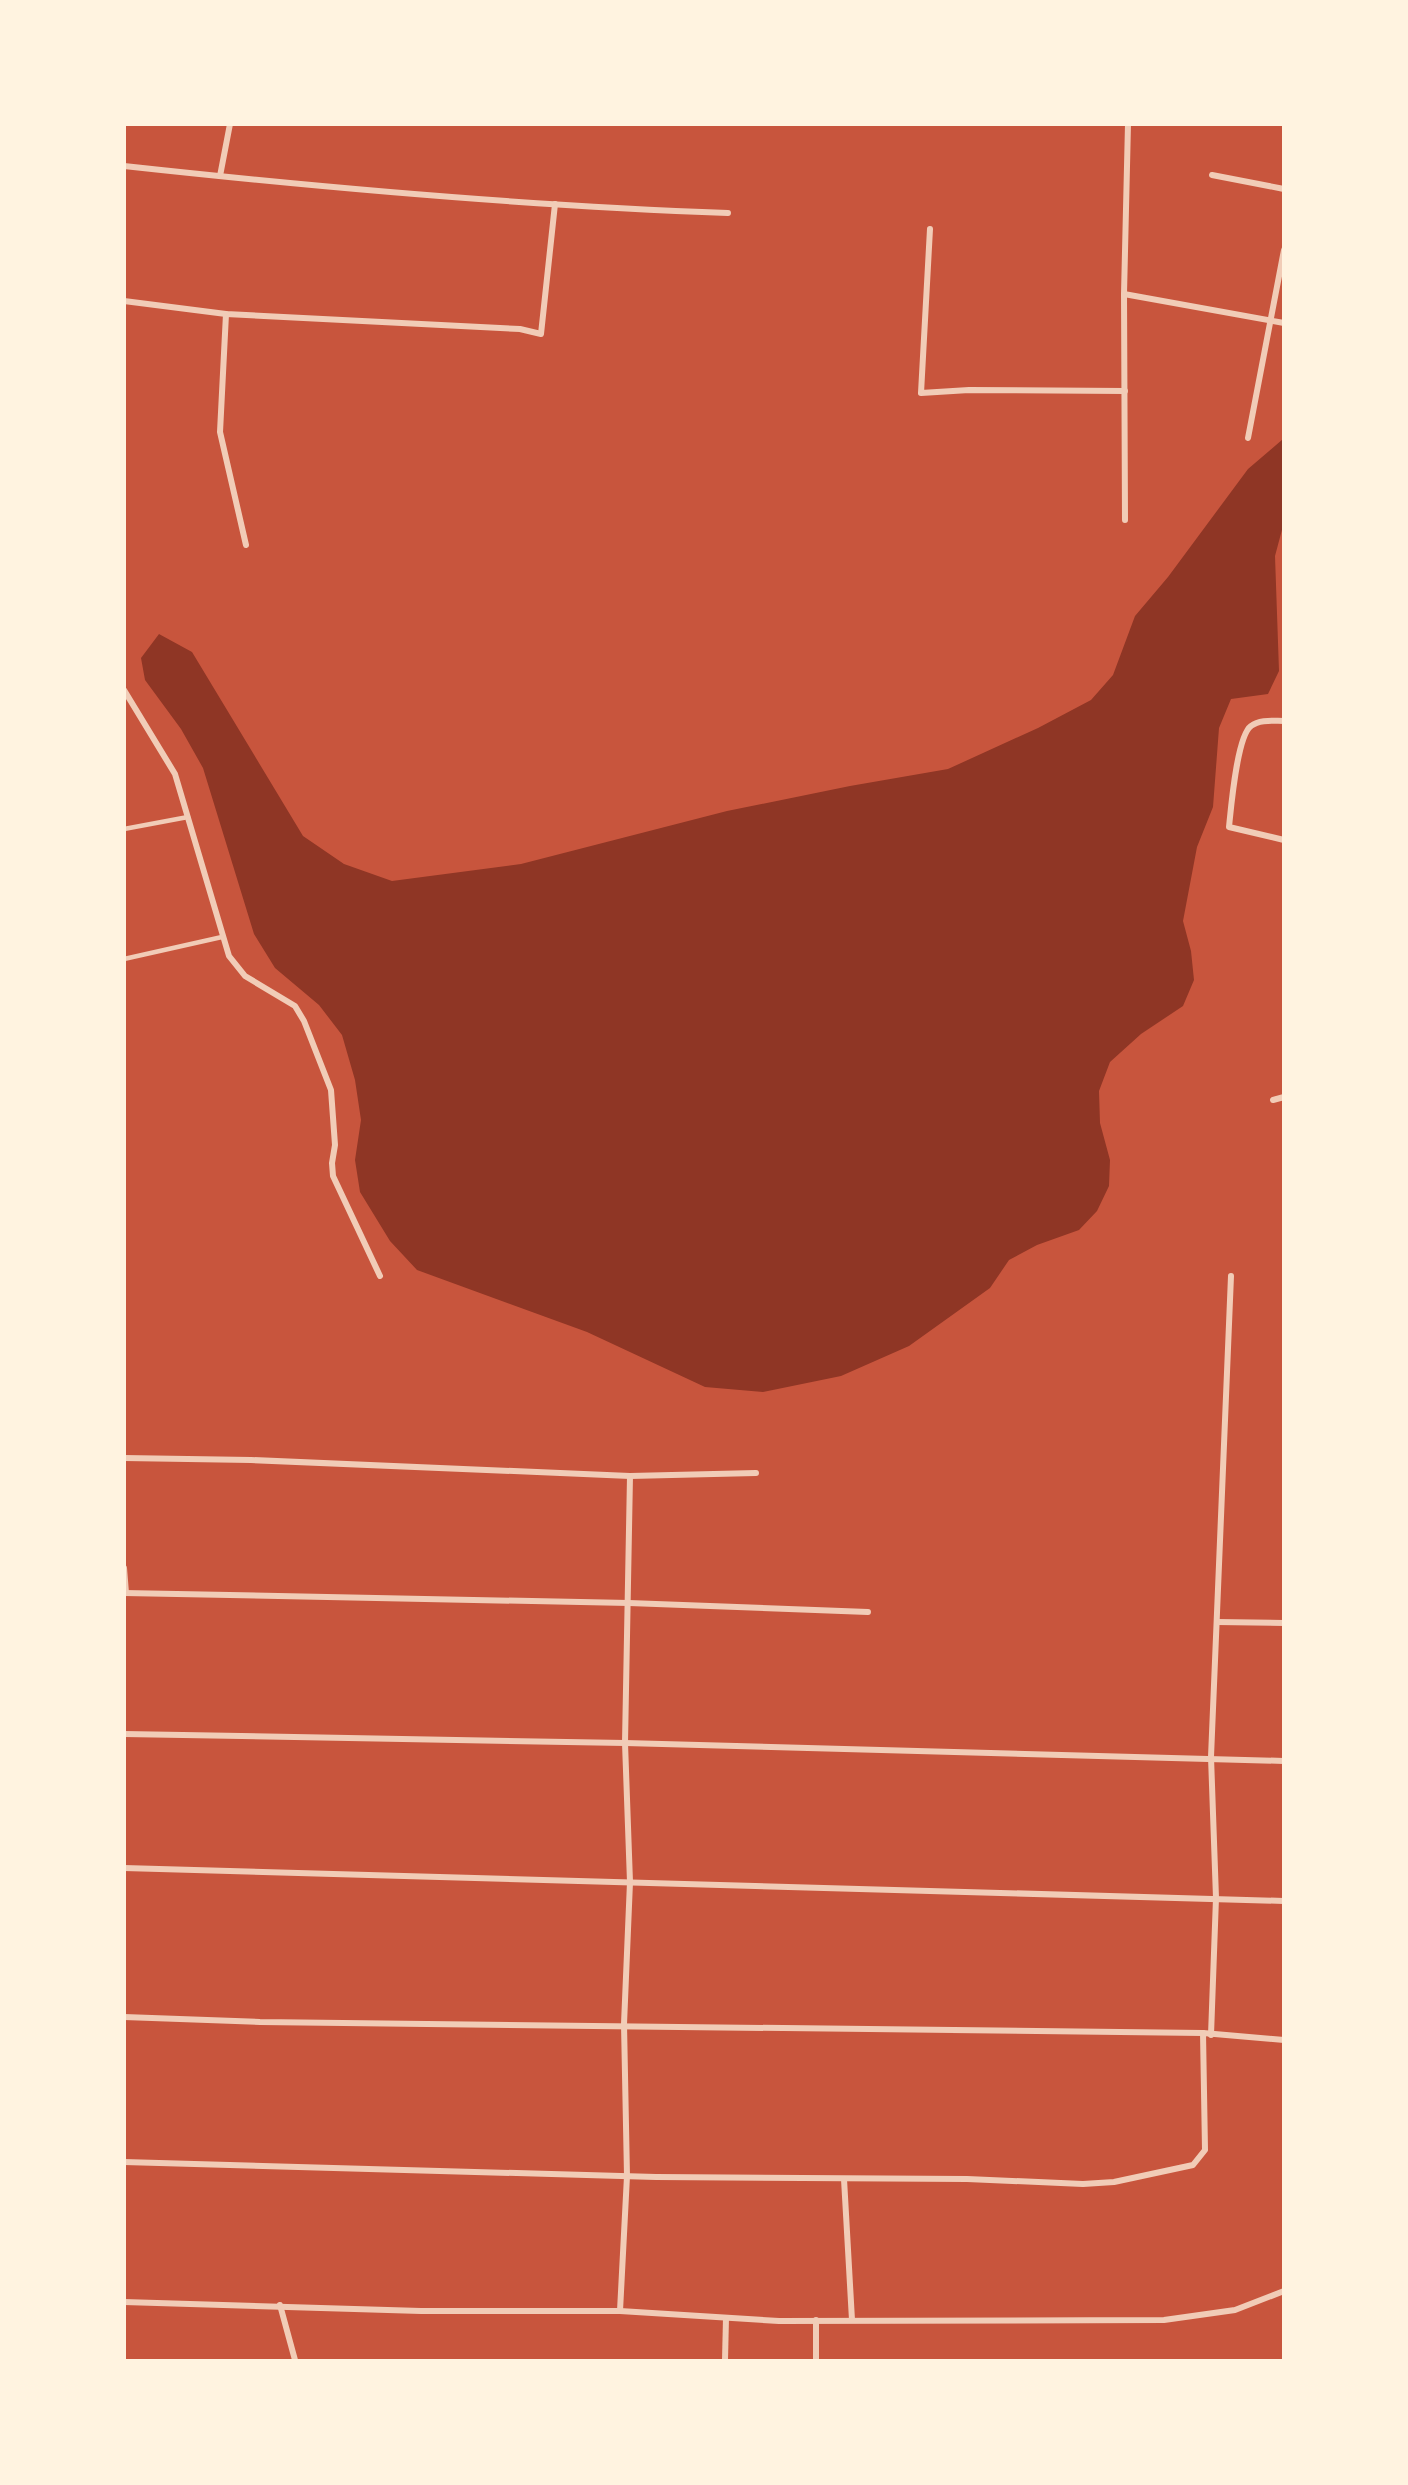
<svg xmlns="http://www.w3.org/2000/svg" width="1408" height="2485" font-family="'Open Sans',sans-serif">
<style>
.water{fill:#8f3625}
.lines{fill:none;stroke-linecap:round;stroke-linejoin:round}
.service{stroke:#f1ccb7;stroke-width:4.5}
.minor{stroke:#f1ccb7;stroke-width:6}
</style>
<rect width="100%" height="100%" fill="#c8553d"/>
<polygon class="water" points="1283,439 1283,526 1275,556 1279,671 1268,694 1231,699 1219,728 1213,807 1197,847 1183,921 1191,951 1194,980 1183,1006 1141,1034 1110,1062 1099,1091 1100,1123 1110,1160 1109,1186 1097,1211 1079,1230 1037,1245 1009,1260 990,1288 909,1346 841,1376 763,1392 705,1387 587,1332 417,1270 390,1241 360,1192 355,1160 361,1120 355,1080 342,1035 319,1005 275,968 254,934 203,768 181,729 145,680 141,658 159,634 192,652 303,836 344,864 392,881 521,864 727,811 850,786 948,769 1038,728 1091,700 1113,675 1135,616 1168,577 1248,469"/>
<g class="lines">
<g class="service">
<polyline points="124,829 188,817"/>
<polyline points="124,959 222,937"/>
</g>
<g class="minor">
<path d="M124,166c201,22 403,40 604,47"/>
<polyline points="1212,175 1284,189"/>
<polyline points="220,176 230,124"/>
<polyline points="930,229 921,393 969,390 1125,391"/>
<polyline points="1124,294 1284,323"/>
<polyline points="124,301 226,314 520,329 541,334 555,204"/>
<polyline points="226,314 220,432 246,545"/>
<polyline points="1248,438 1284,250"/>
<polyline points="1125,520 1124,294 1128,124"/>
<polyline points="124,690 175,774 229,956 245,976 295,1006 304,1021 331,1090 335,1145 332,1163 333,1176 380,1276"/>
<path d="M1284,721c-11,0 -24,-2 -33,5 -14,10 -20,82 -22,101l55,13"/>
<polyline points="1273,1100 1284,1097"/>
<polyline points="124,1458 251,1460 630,1476 756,1473"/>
<polyline points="124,1568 126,1593"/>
<polyline points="124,1593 629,1603 868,1612"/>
<polyline points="1217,1622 1284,1623"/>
<polyline points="124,1734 625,1743 1284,1761"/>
<polyline points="124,1868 1284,1901"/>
<polyline points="124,2017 260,2022 1203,2033 1284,2040"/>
<polyline points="1211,2035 1216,1898 1211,1757 1231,1276"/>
<polyline points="124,2162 656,2177 967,2179 1083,2184 1114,2182 1193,2165 1205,2150 1203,2033"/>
<polyline points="844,2179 852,2320"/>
<polyline points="124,2302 421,2311 620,2311 779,2321 1164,2320 1235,2310 1284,2291"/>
<polyline points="280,2305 295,2360"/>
<polyline points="620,2311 627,2176 624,2024 630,1882 625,1743 630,1476"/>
<polyline points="725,2360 726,2318"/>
<polyline points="816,2360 816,2320"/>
</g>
</g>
<rect width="1408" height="2485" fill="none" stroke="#fff3e0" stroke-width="252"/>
</svg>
